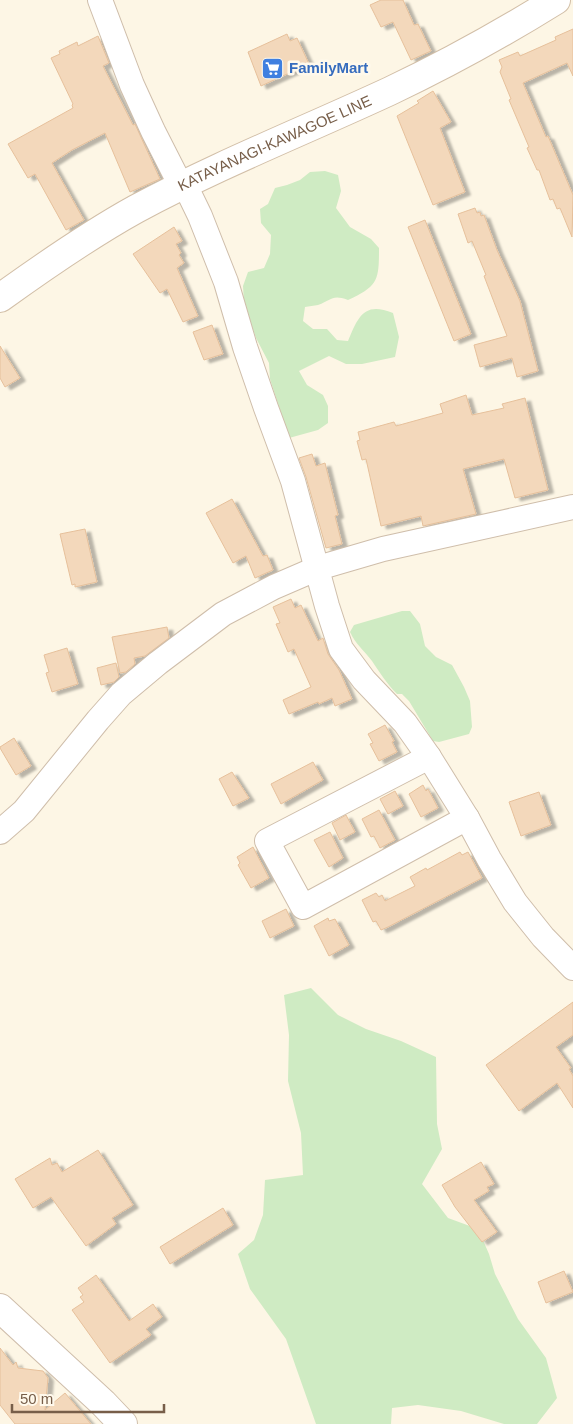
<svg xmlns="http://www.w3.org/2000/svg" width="573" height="1424" font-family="Arial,sans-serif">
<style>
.green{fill:#cfebc3}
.building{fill:#f3d8bb;stroke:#e6c09b;filter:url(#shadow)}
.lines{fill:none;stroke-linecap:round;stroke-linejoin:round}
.minor-casing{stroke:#cfbeab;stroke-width:26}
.tertiary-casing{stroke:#cfbeab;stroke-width:30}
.secondary-casing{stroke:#d2bfa8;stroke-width:30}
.minor{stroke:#fff;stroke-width:24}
.tertiary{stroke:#fff;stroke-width:28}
.secondary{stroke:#fff;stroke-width:28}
.labels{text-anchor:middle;stroke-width:5;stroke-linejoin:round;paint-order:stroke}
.shop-label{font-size:15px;font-weight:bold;fill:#366cbe;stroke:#fff9ec;text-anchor:start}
.street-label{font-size:15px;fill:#775e49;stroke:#fff9ec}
</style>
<defs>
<filter id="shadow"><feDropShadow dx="5.5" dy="3" stdDeviation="1" flood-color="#0004"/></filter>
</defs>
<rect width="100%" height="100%" fill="#fdf6e5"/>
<g class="green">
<path d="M325,171l13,4 3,16 -5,17 14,19 21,12 8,9c0,33 -1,38 -31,52 -16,-6 -16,0 -30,5 -4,1 -9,1 -13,2l-2,14 10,8h14l10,11 11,1c10,-24 16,-40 45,-28l6,24 -4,20 -33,7h-16l-17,-8 -30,15 8,14 16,10 5,11v17l-10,7 -29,8 -19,-59 -1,-16 -13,-25 -12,-34 -1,-18 5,-14 16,-4 6,-14 1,-19 -10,-12 -1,-14 8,-5 7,-16 12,-3 13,-5 10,-8z"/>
<path d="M402,611h8l10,13 5,22 11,11 16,8 12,22 6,14 2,26 -3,7 -30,8 -6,-1 -24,-40 -7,-7h-5c-10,-10 -17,-21 -25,-33 -8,-11 -16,-16 -22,-29l4,-7z"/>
<polygon points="311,988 338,1015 366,1029 401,1041 436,1057 437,1124 442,1149 422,1184 448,1218 478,1229 489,1254 495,1274 518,1319 546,1358 557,1398 537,1424 504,1424 461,1411 418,1405 392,1408 391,1424 316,1424 286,1339 250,1289 238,1254 254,1240 263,1215 265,1180 303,1175 301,1133 288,1081 289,1035 284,995"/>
</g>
<g class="building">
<polygon points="381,0 403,0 414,25 418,24 431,51 411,60 393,22 381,27 370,5"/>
<polygon points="573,29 573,76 567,63 523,83 546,137 548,136 573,195 572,237 560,208 557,209 553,199 550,200 539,170 537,170 527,148 529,147 509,100 511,99 500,72 502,67 499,60 518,52 520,56 556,40 555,37"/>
<polygon points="287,34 290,41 297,38 309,64 261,86 248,52"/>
<polygon points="98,36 109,63 103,66 133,125 135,124 160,179 130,192 105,133 72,150 52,163 84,220 66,230 35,174 28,178 8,144 73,108 72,105 73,104 51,58 60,54 59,51 77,42 78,46"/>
<polygon points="433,91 451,122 440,128 465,192 433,205 397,116 419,103 417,101"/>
<polygon points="475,208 477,213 480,212 481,216 484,215 497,250 520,301 538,371 517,377 512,358 480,367 474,345 507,336 484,276 486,275 472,241 468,243 458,214"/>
<polygon points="425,220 471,334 454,341 408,227"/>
<polygon points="174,227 182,241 176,244 181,253 179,255 184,263 177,268 198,316 183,322 167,289 160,293 133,254"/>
<polygon points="212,325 223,354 204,360 193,332"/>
<polygon points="0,346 20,378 5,387 0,378"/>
<polygon points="466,395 472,415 504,408 502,404 525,398 548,490 515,498 504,459 463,469 476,514 423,526 421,516 381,526 366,459 362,460 357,441 360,440 358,432 394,422 396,426 443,413 440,404"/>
<polygon points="312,454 316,466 325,463 338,515 335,516 342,544 326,548 306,477 299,458"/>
<polygon points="232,499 263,556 267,555 273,570 255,578 246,556 233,563 206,513"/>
<polygon points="85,529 97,582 75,587 75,584 72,585 60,534"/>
<polygon points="291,599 295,608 301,605 318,641 323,638 328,654 339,670 352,699 335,706 332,698 319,704 318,702 289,714 283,700 311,687 294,649 288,652 276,624 280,623 273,607"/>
<polygon points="167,627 169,638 145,656 134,658 135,664 126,672 120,673 112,637"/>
<polygon points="67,648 78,684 52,692 46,673 49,672 44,655"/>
<polygon points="116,663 119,677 114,682 101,685 97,668"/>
<polygon points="385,725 394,741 392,742 397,752 379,761 370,744 373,743 368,734"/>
<polygon points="14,738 31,766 16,775 0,748 0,747"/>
<polygon points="313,762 323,780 281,804 271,784"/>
<polygon points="232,772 249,798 233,806 219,779"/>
<polygon points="423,785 426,791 428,789 438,808 421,817 409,794"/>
<polygon points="395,791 403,806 388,814 380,799"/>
<polygon points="539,792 551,825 521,836 509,802"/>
<polygon points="379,810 395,840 380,848 374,836 371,837 362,819"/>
<polygon points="346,815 355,832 340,840 332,823"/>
<polygon points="330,832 343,858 329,867 314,840"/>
<polygon points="253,847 269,878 251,888 238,865 240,863 237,857"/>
<polygon points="460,852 462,855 468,852 482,878 388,927 381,930 376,921 373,922 362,900 376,893 379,897 382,895 385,901 415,886 410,877 426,868 427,870"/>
<polygon points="286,909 294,926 270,938 262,921"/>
<polygon points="328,918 329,921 335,919 349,945 329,956 314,926"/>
<polygon points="573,1002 573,1035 556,1047 571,1068 569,1069 573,1076 573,1108 557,1083 519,1111 486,1065"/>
<polygon points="98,1150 133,1205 112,1218 116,1224 86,1246 51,1197 33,1208 15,1179 50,1158 52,1165 57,1163 62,1172"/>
<polygon points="481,1162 494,1184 487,1187 489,1191 474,1200 497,1232 482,1242 455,1207 442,1185"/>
<polygon points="223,1208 233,1225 170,1264 160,1247"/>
<polygon points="564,1271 573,1292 546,1303 538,1282"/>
<polygon points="96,1275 129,1321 153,1304 162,1317 146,1329 151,1335 110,1363 72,1310 84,1302 80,1297 83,1295 78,1288"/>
<polygon points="0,1348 13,1365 16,1362 18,1368 43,1371 48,1378 45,1410 65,1393 91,1424 15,1424 0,1405"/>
</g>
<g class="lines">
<defs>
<g id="minor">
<polyline points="100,0 132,85 153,131 181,186"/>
<polyline points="185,185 200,216 226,282 245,347 266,408 293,481 327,606 341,649 364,680 405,723 429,757 467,818 489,859 515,902 543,937 573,968"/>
<polyline points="429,757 267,841 303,907 467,818"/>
<polyline points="0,832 24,811 98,720 121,694 158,663 223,614 274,587 318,568 383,549 573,507"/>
</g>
<polyline id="tertiary" points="0,1308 103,1403 123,1424"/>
<g id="secondary">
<path id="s1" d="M0,298c43,-31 89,-63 136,-89 82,-44 170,-79 254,-118 57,-27 113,-58 166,-91"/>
</g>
</defs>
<use href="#minor" class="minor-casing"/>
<use href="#tertiary" class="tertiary-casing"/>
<use href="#secondary" class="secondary-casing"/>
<use href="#minor" class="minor"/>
<use href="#tertiary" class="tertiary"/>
<use href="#secondary" class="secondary"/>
</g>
<defs>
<symbol id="supermarket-square" viewBox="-11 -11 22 22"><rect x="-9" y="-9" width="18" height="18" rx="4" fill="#3f7fe0" stroke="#fff9ec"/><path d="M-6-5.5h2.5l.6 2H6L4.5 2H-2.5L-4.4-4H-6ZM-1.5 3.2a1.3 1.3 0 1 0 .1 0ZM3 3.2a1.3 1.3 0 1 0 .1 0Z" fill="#fff"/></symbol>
</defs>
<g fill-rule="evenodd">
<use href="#supermarket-square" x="260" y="56" width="25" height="25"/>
</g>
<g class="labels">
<g class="shop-label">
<text x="289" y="73">FamilyMart</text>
</g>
<g class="street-label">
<text dy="5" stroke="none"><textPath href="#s1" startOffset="316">KATAYANAGI-KAWAGOE LINE</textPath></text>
</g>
</g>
<path d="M12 1404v8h152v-8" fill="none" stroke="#775e49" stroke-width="2.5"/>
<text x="20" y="1404" font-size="15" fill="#775e49" stroke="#fff9ec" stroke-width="4" paint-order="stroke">50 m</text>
</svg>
